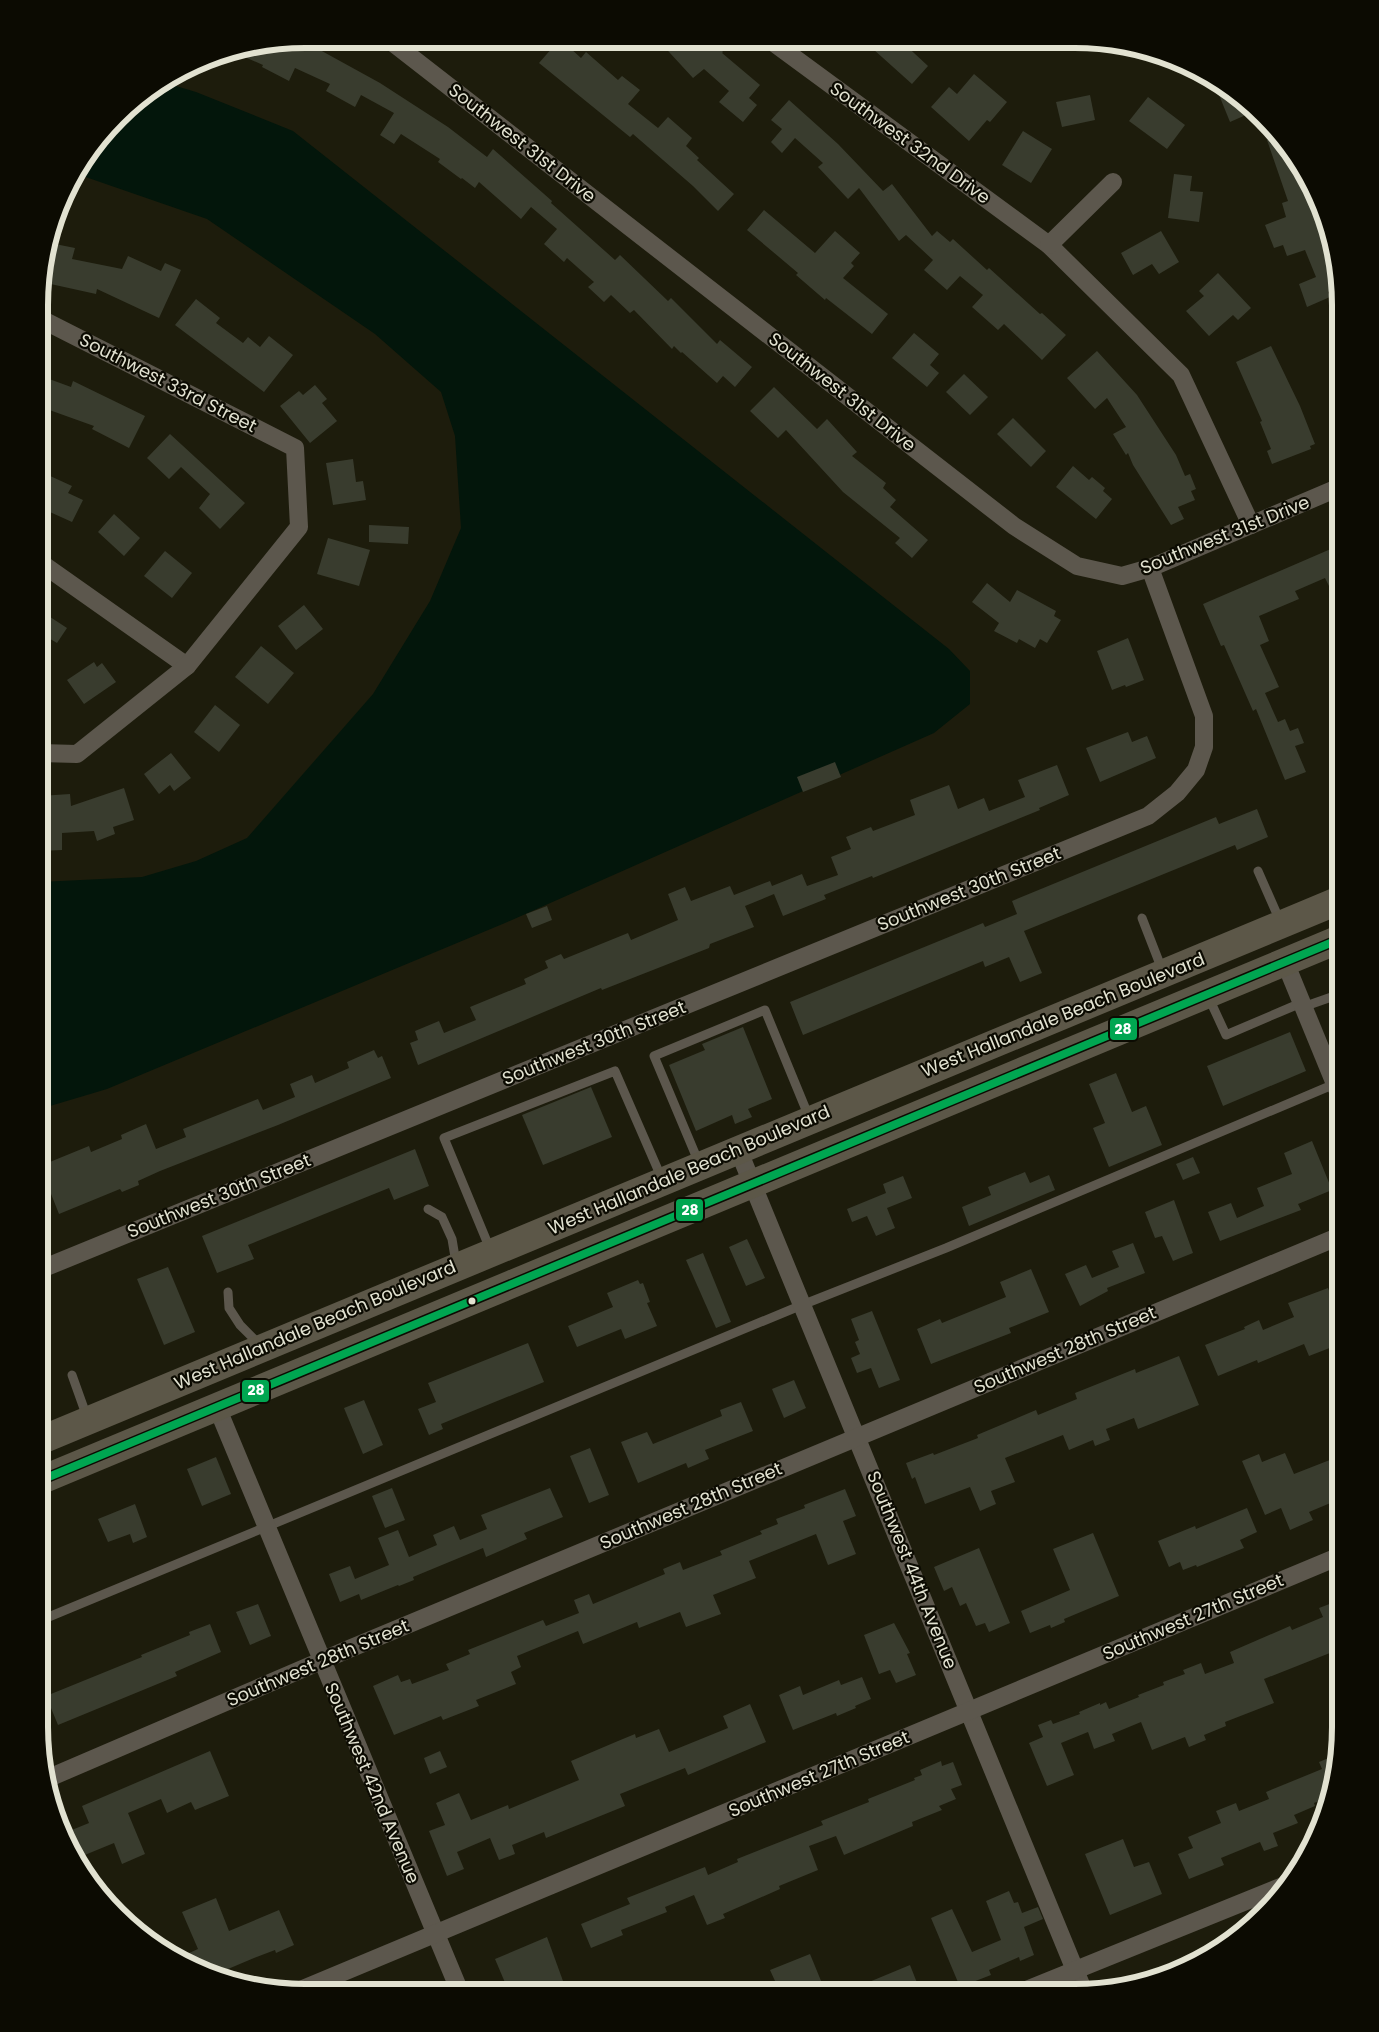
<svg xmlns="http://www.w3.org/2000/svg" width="1379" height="2032" font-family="Poppins,sans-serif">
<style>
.water{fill:#03160b}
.building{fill:#393c2e}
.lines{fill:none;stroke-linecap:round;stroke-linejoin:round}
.lane{stroke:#5c574d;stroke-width:9}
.street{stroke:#5c574d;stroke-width:18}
.primary{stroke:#5c5748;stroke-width:28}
.bus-1-casing{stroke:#0c0b02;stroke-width:11}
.bus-1{stroke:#00a651;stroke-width:8}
.bus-dot{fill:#e2e2d1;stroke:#0c0b02;stroke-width:2}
.labels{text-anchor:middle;stroke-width:4.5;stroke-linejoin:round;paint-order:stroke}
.street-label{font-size:18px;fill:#e2e2d1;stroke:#0c0b02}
.rim{fill:none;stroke:#e2e2d1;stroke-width:6}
.line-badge{stroke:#0c0b02;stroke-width:2}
.badge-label{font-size:14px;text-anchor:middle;font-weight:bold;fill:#fff}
</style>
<rect width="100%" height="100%" fill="#1d1c0c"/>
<polygon class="water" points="166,83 196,92 293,131 949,649 970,671 970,704 934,733 505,923 107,1089 40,1109 40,882 142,877 196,861 247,838 373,694 430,601 461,528 455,436 441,392 375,334 207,219 74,173 129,104"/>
<g class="building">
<polygon points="300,39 380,83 448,127 487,157 493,149 552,201 551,203 615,260 620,255 668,301 671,298 717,344 720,340 752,367 735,387 723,376 717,383 682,352 681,353 674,346 672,349 634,310 630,313 611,295 604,302 588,287 594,282 567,258 564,262 544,244 557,229 531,207 521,219 479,182 475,188 462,178 461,179 438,162 440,159 401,134 394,144 380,135 394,113 361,95 355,107 326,91 330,84 295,68 289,81 262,67 263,65 231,51"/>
<polygon points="560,39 581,58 586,52 618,80 622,76 640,90 628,104 658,128 668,117 692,138 686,146 699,158 697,160 734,194 718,211 693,186 633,134 630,137 539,63"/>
<polygon points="658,40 713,40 723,52 722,53 760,85 749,98 757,105 743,122 719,102 729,91 704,69 693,78"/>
<polygon points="863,40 900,40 928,66 912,84"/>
<polygon points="974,74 1007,102 990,122 987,120 969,141 931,107 949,87 957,94"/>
<polygon points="1213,80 1236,93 1255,111 1230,122"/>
<polygon points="1090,95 1095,120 1062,127 1056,102"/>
<polygon points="1148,97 1185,125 1167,149 1129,121"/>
<polygon points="789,100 838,144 883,191 892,184 932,236 937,231 950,242 953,239 987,270 989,268 1040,314 1042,313 1066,335 1042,360 1004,324 998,330 972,307 983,295 960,276 947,290 924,270 933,260 906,235 899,241 859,188 848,199 818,167 823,163 795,138 782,153 771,142 782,129 771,120"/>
<polygon points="1023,131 1052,149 1031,183 1002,165"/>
<polygon points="1279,136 1300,168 1303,176 1300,177 1328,255 1334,253 1338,288 1328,292 1330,297 1307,307 1299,284 1316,277 1305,250 1287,256 1283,245 1274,248 1265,225 1286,217 1282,203 1288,201 1267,140"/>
<polygon points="1174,174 1192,176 1190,191 1203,192 1199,222 1168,218"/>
<polygon points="764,210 815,253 835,231 860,253 851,263 854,266 843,278 888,314 872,334 826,298 825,300 796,275 798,273 747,230"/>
<polygon points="1161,231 1179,262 1159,274 1152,264 1133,275 1121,253"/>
<polygon points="55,244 75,248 72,259 122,269 128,256 161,271 165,263 181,270 159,318 97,289 96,294 46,283"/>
<polygon points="1218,273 1251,308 1238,320 1233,315 1209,336 1186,311 1204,296 1199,291"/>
<polygon points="196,299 220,318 216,323 243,343 248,337 260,347 269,336 293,355 264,392 175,325"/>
<polygon points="914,333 939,354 930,365 939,373 927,387 892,358"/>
<polygon points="1271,346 1300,406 1315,444 1310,446 1311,449 1272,464 1267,451 1271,449 1260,422 1262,421 1236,362"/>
<polygon points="1097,351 1137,395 1176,455 1185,476 1190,474 1196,489 1191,491 1195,500 1178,507 1184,519 1171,525 1133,465 1128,453 1126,455 1113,434 1126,427 1107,398 1095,409 1067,378"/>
<polygon points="964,374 988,397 970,415 946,392"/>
<polygon points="41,376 71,387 73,381 145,416 129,448 92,429 94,426 41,407"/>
<polygon points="315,385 327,399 322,403 337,421 310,443 280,406 299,391 303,395"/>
<polygon points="774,387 817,429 827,419 857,452 852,456 886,483 883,488 896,500 890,507 928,540 912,558 895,543 900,538 843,492 786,430 778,438 750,411"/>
<polygon points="1013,418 1046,451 1031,467 997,434"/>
<polygon points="170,434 245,503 220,529 199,508 210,494 181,467 169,479 147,458"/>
<polygon points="353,459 356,482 363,481 366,500 333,505 326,463"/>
<polygon points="1073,466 1089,480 1092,477 1105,488 1103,491 1112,499 1096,519 1056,487"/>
<polygon points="48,475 72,486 68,493 83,500 72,522 41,508 41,491"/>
<polygon points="114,514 140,538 124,556 98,532"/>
<polygon points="369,525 409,527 408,544 369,542"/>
<polygon points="328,538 370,550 359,586 317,574"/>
<polygon points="1340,545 1340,581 1329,586 1325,578 1295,591 1299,599 1259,616 1269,641 1260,645 1279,687 1265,693 1278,722 1285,719 1290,731 1298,728 1304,743 1295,746 1306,772 1285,780 1256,709 1253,711 1224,645 1221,646 1203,604"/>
<polygon points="165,551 192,573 172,598 144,576"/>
<polygon points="987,583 1010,602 1017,590 1056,611 1054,616 1061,620 1047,643 1040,639 1035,648 1019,639 1017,643 994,631 999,623 972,602"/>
<polygon points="304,605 323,629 296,650 278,626"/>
<polygon points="41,611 67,628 57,643 40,633"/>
<polygon points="1128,638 1144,680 1126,687 1125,685 1112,690 1097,651"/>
<polygon points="261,646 294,673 268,704 235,677"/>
<polygon points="94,662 97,667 102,663 116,682 84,704 67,680"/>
<polygon points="215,705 240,725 219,752 194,732"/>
<polygon points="1128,732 1132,742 1147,736 1156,758 1100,782 1086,748"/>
<polygon points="171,753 191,778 174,791 170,785 159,794 144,774"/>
<polygon points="835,762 841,777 803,792 797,777"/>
<polygon points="1057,765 1069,795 1039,808 1040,810 873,878 872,876 824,895 826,899 783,916 774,894 745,906 754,927 710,944 709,948 602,990 601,988 418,1065 410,1043 418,1040 415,1031 439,1021 444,1033 476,1020 470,1007 526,984 524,979 548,968 545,961 561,954 564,959 628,933 631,940 678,920 668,894 685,887 691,901 730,886 734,895 770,881 772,886 802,874 807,886 838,875 831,857 851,849 846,837 871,827 873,831 915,815 910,800 949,785 958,809 984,798 989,811 1025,797 1018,780"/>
<polygon points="124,788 134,820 113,827 115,834 97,841 94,831 62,833 62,850 40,851 40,796 70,794 71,806"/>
<polygon points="1257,809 1268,837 1237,850 1235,845 1024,931 1042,973 1020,982 1009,957 985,967 983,961 803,1035 790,1002 983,923 985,927 1017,914 1012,901 1216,817 1219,824"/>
<polygon points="547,906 552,920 532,928 526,914"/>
<polygon points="743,1027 772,1099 748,1109 752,1117 735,1124 732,1115 696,1131 669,1065 705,1050 702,1044"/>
<polygon points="1290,1032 1306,1071 1223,1106 1207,1066"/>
<polygon points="374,1050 378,1058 382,1056 391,1078 278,1125 160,1171 138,1181 139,1185 122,1192 120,1189 59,1214 40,1166 89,1146 91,1152 122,1139 121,1135 146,1124 156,1149 186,1137 183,1129 258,1099 263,1110 295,1097 290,1084 312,1075 315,1083 349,1068 347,1062"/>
<polygon points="1116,1073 1132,1112 1146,1106 1162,1145 1109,1167 1093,1128 1105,1123 1089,1084"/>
<polygon points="591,1087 612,1137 543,1165 522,1115"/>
<polygon points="1312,1141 1332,1190 1298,1204 1301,1210 1220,1241 1208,1212 1231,1203 1237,1218 1264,1206 1257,1188 1292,1174 1284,1153"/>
<polygon points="415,1149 429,1186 394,1200 389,1188 248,1245 254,1259 217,1273 202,1236"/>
<polygon points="1193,1157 1200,1173 1183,1180 1176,1164"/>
<polygon points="1025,1172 1030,1183 1049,1175 1055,1190 969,1226 962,1207 991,1195 988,1187"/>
<polygon points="903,1176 912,1198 887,1208 895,1228 876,1236 867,1216 852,1222 847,1209 886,1193 883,1184"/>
<polygon points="1174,1200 1193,1253 1173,1261 1162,1236 1155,1238 1145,1212"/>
<polygon points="747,1239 765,1278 746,1286 729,1247"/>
<polygon points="1133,1243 1145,1273 1107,1288 1108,1291 1080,1306 1065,1274 1086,1265 1092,1278 1119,1267 1112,1251"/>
<polygon points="703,1253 731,1322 716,1328 686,1260"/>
<polygon points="168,1267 195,1332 164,1345 137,1279"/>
<polygon points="1031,1269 1049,1312 1009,1328 1011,1333 931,1364 917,1329 940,1319 942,1323 1006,1297 1000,1282"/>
<polygon points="638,1280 640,1284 643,1283 650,1302 647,1303 657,1326 625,1339 621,1329 577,1347 568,1326 613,1307 607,1293"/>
<polygon points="1328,1288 1340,1318 1340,1344 1309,1356 1304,1344 1258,1363 1257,1360 1218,1376 1205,1345 1245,1329 1244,1327 1259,1320 1263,1330 1294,1317 1288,1303"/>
<polygon points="872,1311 900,1380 879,1388 871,1368 857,1373 851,1358 860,1354 855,1342 859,1340 851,1319"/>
<polygon points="528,1343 544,1382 441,1424 443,1429 429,1435 418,1409 436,1402 428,1383"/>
<polygon points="1179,1356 1199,1405 1138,1429 1134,1418 1106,1429 1110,1440 1095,1446 1093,1440 1069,1450 1063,1435 1005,1458 1015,1482 991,1491 996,1504 980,1511 970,1487 925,1504 915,1477 912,1479 906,1463 933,1453 934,1455 978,1438 977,1435 1036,1410 1038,1415 1077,1399 1075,1393 1135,1369 1136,1373"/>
<polygon points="794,1380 806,1408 784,1418 772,1389"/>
<polygon points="364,1400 383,1445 363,1454 344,1408"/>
<polygon points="741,1402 753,1431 705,1450 709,1459 688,1468 686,1463 638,1483 621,1442 647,1432 653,1444 722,1416 720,1410"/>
<polygon points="590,1448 609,1495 589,1503 570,1456"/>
<polygon points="1285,1453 1294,1474 1340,1456 1340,1499 1309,1512 1313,1520 1290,1530 1281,1508 1265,1515 1242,1461 1259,1454 1262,1462"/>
<polygon points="216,1457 231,1494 202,1506 187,1469"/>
<polygon points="392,1488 405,1520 385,1528 372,1496"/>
<polygon points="550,1488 563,1517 524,1533 527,1539 486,1557 483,1548 413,1577 414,1580 399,1586 398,1585 361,1600 359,1594 340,1602 329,1574 350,1566 355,1579 389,1565 378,1538 398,1530 409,1557 437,1545 433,1535 454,1526 460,1540 487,1529 481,1515"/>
<polygon points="845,1489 856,1516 843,1521 856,1554 828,1565 816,1534 749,1561 756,1578 713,1595 721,1614 686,1627 680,1612 639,1628 637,1622 583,1644 578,1631 517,1656 521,1667 511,1672 516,1684 476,1700 479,1706 443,1720 441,1716 394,1735 373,1686 398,1675 401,1682 410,1679 412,1684 449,1670 446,1664 470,1654 468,1650 543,1620 546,1626 579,1613 574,1600 589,1594 593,1604 665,1574 663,1569 680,1562 683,1570 722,1555 720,1551 762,1534 760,1531 778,1524 776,1519 805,1508 804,1505"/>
<polygon points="135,1504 147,1537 133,1543 130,1534 108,1542 98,1519"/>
<polygon points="1247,1508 1257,1532 1240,1540 1244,1548 1197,1567 1196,1565 1183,1570 1180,1562 1169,1567 1158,1541 1195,1526 1196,1529"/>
<polygon points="1093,1533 1119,1596 1064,1619 1065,1622 1051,1628 1050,1625 1030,1633 1021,1611 1070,1590 1053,1549"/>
<polygon points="979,1548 1010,1623 989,1632 985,1623 976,1626 966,1603 960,1606 952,1587 944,1591 934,1567"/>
<polygon points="1340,1600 1340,1649 1264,1679 1274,1703 1225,1722 1226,1726 1204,1735 1206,1740 1189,1747 1185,1737 1152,1750 1141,1722 1112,1734 1115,1741 1094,1749 1088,1732 1061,1743 1074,1775 1047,1786 1029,1743 1043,1737 1038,1725 1051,1720 1053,1724 1080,1714 1079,1712 1100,1703 1100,1705 1106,1702 1109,1709 1139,1697 1138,1695 1164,1685 1163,1682 1185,1674 1183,1670 1201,1663 1205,1674 1234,1663 1230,1652 1290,1626 1292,1630 1323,1617 1319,1608"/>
<polygon points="258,1604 271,1636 250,1645 236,1612"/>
<polygon points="894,1623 910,1653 907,1654 916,1675 896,1683 890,1670 879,1674 864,1635"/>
<polygon points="210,1624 221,1652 175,1672 177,1676 58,1725 46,1696 142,1657 141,1655 190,1635 189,1632"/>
<polygon points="862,1677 871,1699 855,1706 856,1708 837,1716 836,1713 793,1730 779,1695 800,1686 803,1695 839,1680 841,1685"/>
<polygon points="750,1704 766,1742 688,1775 685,1768 620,1794 625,1806 546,1838 544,1832 512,1845 515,1854 499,1860 490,1838 457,1852 464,1869 447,1876 429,1831 445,1825 436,1803 459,1793 471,1820 508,1805 509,1809 579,1780 571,1761 618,1741 635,1734 636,1738 659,1729 669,1752 728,1728 723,1716"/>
<polygon points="210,1751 229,1796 195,1810 191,1802 167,1813 161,1799 128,1813 145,1854 122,1864 114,1843 75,1859 66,1845 62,1834 89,1823 82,1806"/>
<polygon points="440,1751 447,1767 430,1774 424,1758"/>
<polygon points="1338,1754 1329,1797 1314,1803 1315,1806 1294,1815 1298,1823 1273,1833 1278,1846 1264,1851 1260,1842 1221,1858 1224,1865 1189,1879 1178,1854 1193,1848 1188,1837 1221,1823 1216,1811 1236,1803 1239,1811 1269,1799 1266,1792 1322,1769 1319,1762"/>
<polygon points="941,1761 942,1766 953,1762 962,1785 951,1789 956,1799 939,1806 942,1810 912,1822 913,1826 844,1855 836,1836 809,1846 818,1870 779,1886 780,1889 723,1914 725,1918 707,1925 694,1895 665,1907 667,1912 621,1930 623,1935 591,1948 581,1924 630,1904 627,1898 705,1867 708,1875 738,1862 737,1859 823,1825 821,1821 869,1802 868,1799 915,1780 914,1778 922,1775 920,1770"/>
<polygon points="1123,1839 1134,1867 1149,1862 1162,1894 1110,1915 1085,1854"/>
<polygon points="1009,1891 1014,1903 1018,1902 1022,1913 1038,1907 1043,1919 1024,1927 1034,1955 1020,1961 1019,1957 989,1970 991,1975 960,1987 931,1918 952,1909 972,1952 1001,1940 986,1901"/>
<polygon points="216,1898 229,1931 279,1910 294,1945 276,1953 275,1950 254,1958 228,1969 229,1972 217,1977 203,1973 176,1959 198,1949 182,1912"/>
<polygon points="547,1937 567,1992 509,1992 495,1959"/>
<polygon points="810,1954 826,1993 780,1992 770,1970"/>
<polygon points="910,1965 921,1993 845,1993 845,1992"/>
</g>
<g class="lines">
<g class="lane">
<polyline points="1258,871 1280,921"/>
<polyline points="1142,918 1163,972"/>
<polyline points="1208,996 1226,1035 1301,1003"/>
<polyline points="1303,1007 1340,994"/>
<polyline points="699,1163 654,1056 765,1010 809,1117"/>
<polyline points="428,1209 442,1217 452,1239 456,1263"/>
<polyline points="490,1249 444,1138 615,1071 662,1179"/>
<polyline points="228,1292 229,1308 240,1325 260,1345"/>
<polyline points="72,1375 87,1417"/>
<polyline points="39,1621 802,1305 946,1248 1337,1083"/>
</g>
<g class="street">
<polyline points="388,39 1014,526 1077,566 1122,576 1150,568 1340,487"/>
<polyline points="770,40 1049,245 1181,375 1251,525"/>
<polyline points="1049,245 1113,182"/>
<polyline points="41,563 187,666"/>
<polyline points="40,753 77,754 187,666 299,527 295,448 41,319"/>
<polyline points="1285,962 1340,1096"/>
<polyline points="738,1149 1084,1992"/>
<polyline points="39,1270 1148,816 1177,793 1196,770 1204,747 1204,716 1150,568"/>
<polyline points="217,1407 460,1992"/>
<polyline points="44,1780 349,1649 1340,1236"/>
<polyline points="298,1991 1340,1556"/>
<polyline points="1019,1993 1288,1884"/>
</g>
<g class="primary">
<polyline points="39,1441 1340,900"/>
<polyline points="39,1481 1340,939"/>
</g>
<defs>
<polyline id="bus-1" points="39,1481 1340,939"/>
</defs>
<use href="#bus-1" class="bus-1-casing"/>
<use href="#bus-1" class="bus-1"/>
</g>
<circle class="bus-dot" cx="472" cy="1301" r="4.5"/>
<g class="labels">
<g class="street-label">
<text transform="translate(522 143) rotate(38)" y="6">Southwest 31st Drive</text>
<text transform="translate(910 143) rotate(36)" y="6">Southwest 32nd Drive</text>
<text transform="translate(168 383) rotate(27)" y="6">Southwest 33rd Street</text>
<text transform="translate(842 392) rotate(38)" y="6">Southwest 31st Drive</text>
<text transform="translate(1225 535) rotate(-22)" y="6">Southwest 31st Drive</text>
<text transform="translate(969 889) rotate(-22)" y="6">Southwest 30th Street</text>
<text transform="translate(1063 1015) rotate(-22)" y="6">West Hallandale Beach Boulevard</text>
<text transform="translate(594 1043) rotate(-22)" y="6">Southwest 30th Street</text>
<text transform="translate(689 1170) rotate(-23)" y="6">West Hallandale Beach Boulevard</text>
<text transform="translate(219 1196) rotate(-22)" y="6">Southwest 30th Street</text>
<text transform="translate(315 1325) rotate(-23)" y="6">West Hallandale Beach Boulevard</text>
<text transform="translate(1065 1350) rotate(-23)" y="6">Southwest 28th Street</text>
<text transform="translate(691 1506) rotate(-23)" y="6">Southwest 28th Street</text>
<text transform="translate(912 1570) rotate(68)" y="6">Southwest 44th Avenue</text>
<text transform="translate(1193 1617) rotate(-23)" y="6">Southwest 27th Street</text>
<text transform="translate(318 1663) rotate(-23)" y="6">Southwest 28th Street</text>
<text transform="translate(819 1774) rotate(-23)" y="6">Southwest 27th Street</text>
<text transform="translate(372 1783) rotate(67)" y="6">Southwest 42nd Avenue</text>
</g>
</g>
<path d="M0 0H1379V2032H0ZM305 48H1075A257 257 0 0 1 1332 305V1727A257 257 0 0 1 1075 1984H305A257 257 0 0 1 48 1727V305A257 257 0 0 1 305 48Z" fill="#0c0b02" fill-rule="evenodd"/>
<path class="rim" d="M305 48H1075A257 257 0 0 1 1332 305V1727A257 257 0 0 1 1075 1984H305A257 257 0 0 1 48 1727V305A257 257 0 0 1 305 48Z"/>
<g class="line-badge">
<rect x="1109" y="1017" width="29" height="24" rx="5" fill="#00a651"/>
<rect x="675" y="1198" width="29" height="24" rx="5" fill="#00a651"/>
<rect x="241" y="1379" width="29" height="24" rx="5" fill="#00a651"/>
</g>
<g class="badge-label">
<text x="1123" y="1034">28</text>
<text x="690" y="1215">28</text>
<text x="256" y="1395">28</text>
</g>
</svg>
